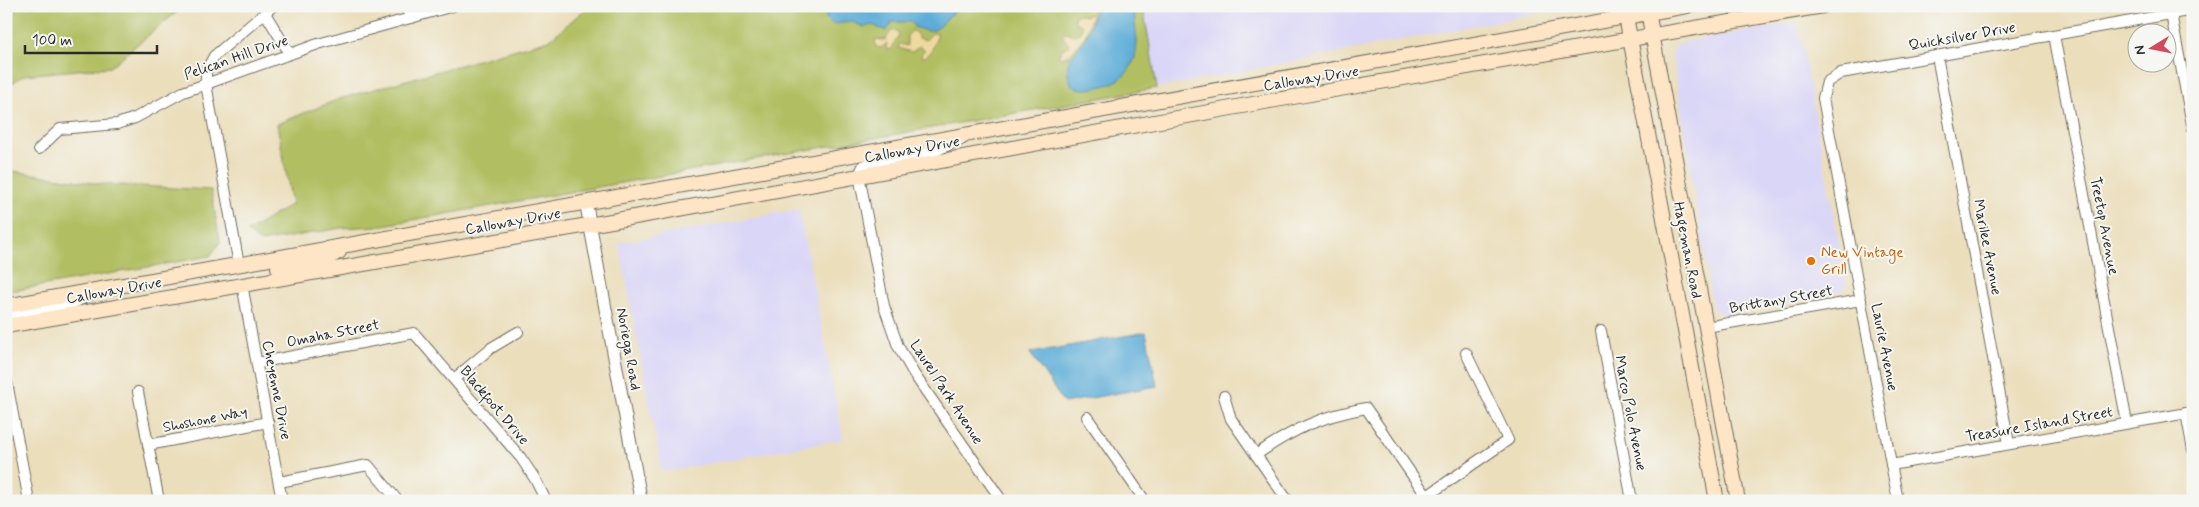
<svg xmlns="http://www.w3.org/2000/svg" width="2199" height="507" font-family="Mynerve,sans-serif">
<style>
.built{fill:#dad6f7}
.green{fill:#b1bf62;stroke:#6e7546}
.sand{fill:#eeda9e;stroke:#8c8264}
.water{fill:#5dadd8;stroke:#446c82}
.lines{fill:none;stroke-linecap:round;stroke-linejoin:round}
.minor-casing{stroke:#6e6a5d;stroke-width:12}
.tertiary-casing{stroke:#6e6a5d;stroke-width:14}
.secondary-casing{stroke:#6e6a5d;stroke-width:16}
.minor{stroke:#fff;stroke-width:10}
.tertiary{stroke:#fff;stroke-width:12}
.secondary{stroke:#fde5c5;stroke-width:14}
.food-dot{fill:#e8710a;stroke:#f6f6f2;stroke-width:2}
.labels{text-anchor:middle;stroke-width:4;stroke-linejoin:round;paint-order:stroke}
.street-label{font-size:15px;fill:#2b2b2b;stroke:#f6f6f2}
.food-label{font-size:15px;fill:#c56008;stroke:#f6f6f2;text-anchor:start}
</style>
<rect width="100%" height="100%" fill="#f6f6f2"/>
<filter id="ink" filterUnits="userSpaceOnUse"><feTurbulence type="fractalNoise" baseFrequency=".02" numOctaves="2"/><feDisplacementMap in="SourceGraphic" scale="10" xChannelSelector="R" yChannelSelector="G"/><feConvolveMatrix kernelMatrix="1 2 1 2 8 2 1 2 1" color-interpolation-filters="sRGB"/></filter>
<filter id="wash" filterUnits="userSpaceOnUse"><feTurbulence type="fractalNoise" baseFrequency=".0096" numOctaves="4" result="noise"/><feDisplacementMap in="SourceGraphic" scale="20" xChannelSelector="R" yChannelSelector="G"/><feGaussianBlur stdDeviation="1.12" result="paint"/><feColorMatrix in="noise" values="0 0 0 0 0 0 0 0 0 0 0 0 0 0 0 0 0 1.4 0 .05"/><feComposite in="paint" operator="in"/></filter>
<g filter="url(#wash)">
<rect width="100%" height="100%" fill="#ebdebb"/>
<g class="built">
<polygon points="1151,6 1575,6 1157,88 1144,12"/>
<polygon points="1798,22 1847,286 1840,292 1722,315 1713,308 1672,52 1679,43"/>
<polygon points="799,209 843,439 662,472 619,243"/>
</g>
<g class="green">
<polygon points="6,6 184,6 110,67 24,75 6,87"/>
<polygon points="589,6 1151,6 1144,12 1157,88 378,226 341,228 261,242 247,232 292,204 277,124 339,99 549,40"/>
<polygon points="6,170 101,184 211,190 220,242 210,256 6,292"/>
</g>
<g class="sand">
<polygon points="1088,6 1095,6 1085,36 1067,58 1068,54 1063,58 1060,58 1059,55 1062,49 1069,46 1068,42 1063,38 1063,34 1066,32 1073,35 1081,33 1082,25 1076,23 1074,17 1079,14 1085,16 1090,15 1094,8"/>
<polygon points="892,30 898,33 899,36 895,41 892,49 886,50 887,43 881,48 876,47 875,39 885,40"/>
<polygon points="912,31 915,32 919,38 926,40 932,33 938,34 931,52 925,57 922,57 921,54 925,50 919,46 912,52 898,48 900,44 907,46 907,36"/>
</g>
<g class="water">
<polygon points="825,6 960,6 935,30 926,31 914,27 912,22 891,22 891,25 886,31 872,25 864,27 853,22 832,24 826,18"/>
<path d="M1097,6h39c-3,12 0,23 1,35 0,23 -12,41 -34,45 -12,3 -20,5 -31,0 -12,-26 2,-29 14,-49 5,-9 6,-21 11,-31z"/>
<polygon points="1146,332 1157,386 1064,403 1030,353"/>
</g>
</g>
<g filter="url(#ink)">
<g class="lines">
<defs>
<g id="minor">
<polyline points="405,6 412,18"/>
<polyline points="265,13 290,54"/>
<polyline points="2171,14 2193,129"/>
<polyline points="2054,35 2127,423"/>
<polyline points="1937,56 2009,444"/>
<polyline points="963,139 935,151 875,162 863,166 859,175 884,306 898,346 914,374 1002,501"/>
<polyline points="39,149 60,129 117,124 135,118 183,92 206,84 318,44 453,6"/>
<polyline points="239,265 206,84 206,71 214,56 273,6"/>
<polyline points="242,284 282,501"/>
<polyline points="6,317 69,305 92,294"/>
<polyline points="1706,327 1861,300"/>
<polyline points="1601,331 1632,501"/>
<polyline points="257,363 414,333 521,458 535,479 546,501"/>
<polyline points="6,377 29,501"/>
<polyline points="454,379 491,348 518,332"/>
<polyline points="138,392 159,501"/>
<polyline points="1224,396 1231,419 1288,501"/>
<polyline points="2186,413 2193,450"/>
<polyline points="1087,417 1145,501"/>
<polyline points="148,445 268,422"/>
<path d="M1256,455c37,-26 66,-39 110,-47l64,93"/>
<polyline points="1891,465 2193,412"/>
<polyline points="279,482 368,465 398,501"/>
<polyline points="1427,496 1508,440 1466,353"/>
<polyline points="1898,501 1823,98 1827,82 1841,73 2193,10"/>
</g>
<polyline id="tertiary" points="586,203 641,501"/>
<g id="secondary">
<polyline points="1624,6 1717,501"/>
<polyline points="1647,6 1738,501"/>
<polyline points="278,268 321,261 339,252"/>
<polyline points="6,306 1687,6"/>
<polyline points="6,326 646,215 1264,102 1823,6"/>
</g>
</defs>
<use href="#minor" class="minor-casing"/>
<use href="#tertiary" class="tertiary-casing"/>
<use href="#secondary" class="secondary-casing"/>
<use href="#minor" class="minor"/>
<use href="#tertiary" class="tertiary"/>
<use href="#secondary" class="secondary"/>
</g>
</g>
<circle class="food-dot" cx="1811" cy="261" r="5"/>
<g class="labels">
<g class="street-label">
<text transform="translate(1962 36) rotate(-10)" y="5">Quicksilver Drive</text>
<text transform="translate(236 57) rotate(-19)" y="5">Pelican Hill Drive</text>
<text transform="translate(1311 78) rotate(-9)" y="5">Calloway Drive</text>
<text transform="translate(912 149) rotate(-10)" y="5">Calloway Drive</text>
<text transform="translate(513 221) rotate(-10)" y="5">Calloway Drive</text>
<text transform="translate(2105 226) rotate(79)" y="5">Treetop Avenue</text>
<text transform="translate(1988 247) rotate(79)" y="5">Marilee Avenue</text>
<text transform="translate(1688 250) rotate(79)" y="5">Hageman Road</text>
<text transform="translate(114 290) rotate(-10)" y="5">Calloway Drive</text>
<text transform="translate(1781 299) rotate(-10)" y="5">Brittany Street</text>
<text transform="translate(333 333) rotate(-11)" y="5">Omaha Street</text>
<text transform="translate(1885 347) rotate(79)" y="5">Laurie Avenue</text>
<text transform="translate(629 349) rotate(80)" y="5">Noriega Road</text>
<text transform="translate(277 390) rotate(79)" y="5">Cheyenne Drive</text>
<text transform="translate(947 392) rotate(57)" y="5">Laurel Park Avenue</text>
<text transform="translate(495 405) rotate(50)" y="5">Blackfoot Drive</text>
<text transform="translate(1631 413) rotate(79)" y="5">Marco Polo Avenue</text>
<text transform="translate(205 419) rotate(-11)" y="5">Shoshone Way</text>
<text transform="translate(2039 424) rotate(-10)" y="5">Treasure Island Street</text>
</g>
<g class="food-label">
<text x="1821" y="257">New Vintage<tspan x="1821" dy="17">Grill</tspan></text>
</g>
</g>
<rect width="2199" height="507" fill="none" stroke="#f6f6f2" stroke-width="25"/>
<g transform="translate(2152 48) rotate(260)"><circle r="24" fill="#f6f6f2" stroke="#a5a5a2"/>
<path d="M0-4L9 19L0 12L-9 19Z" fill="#d1495b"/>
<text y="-8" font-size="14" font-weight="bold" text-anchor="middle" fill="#2b2b2b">N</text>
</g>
<path d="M25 45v8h132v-8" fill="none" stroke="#2b2b2b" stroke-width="2.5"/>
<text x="32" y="45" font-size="15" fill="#2b2b2b" stroke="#f6f6f2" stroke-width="4" paint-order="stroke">100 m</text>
</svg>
